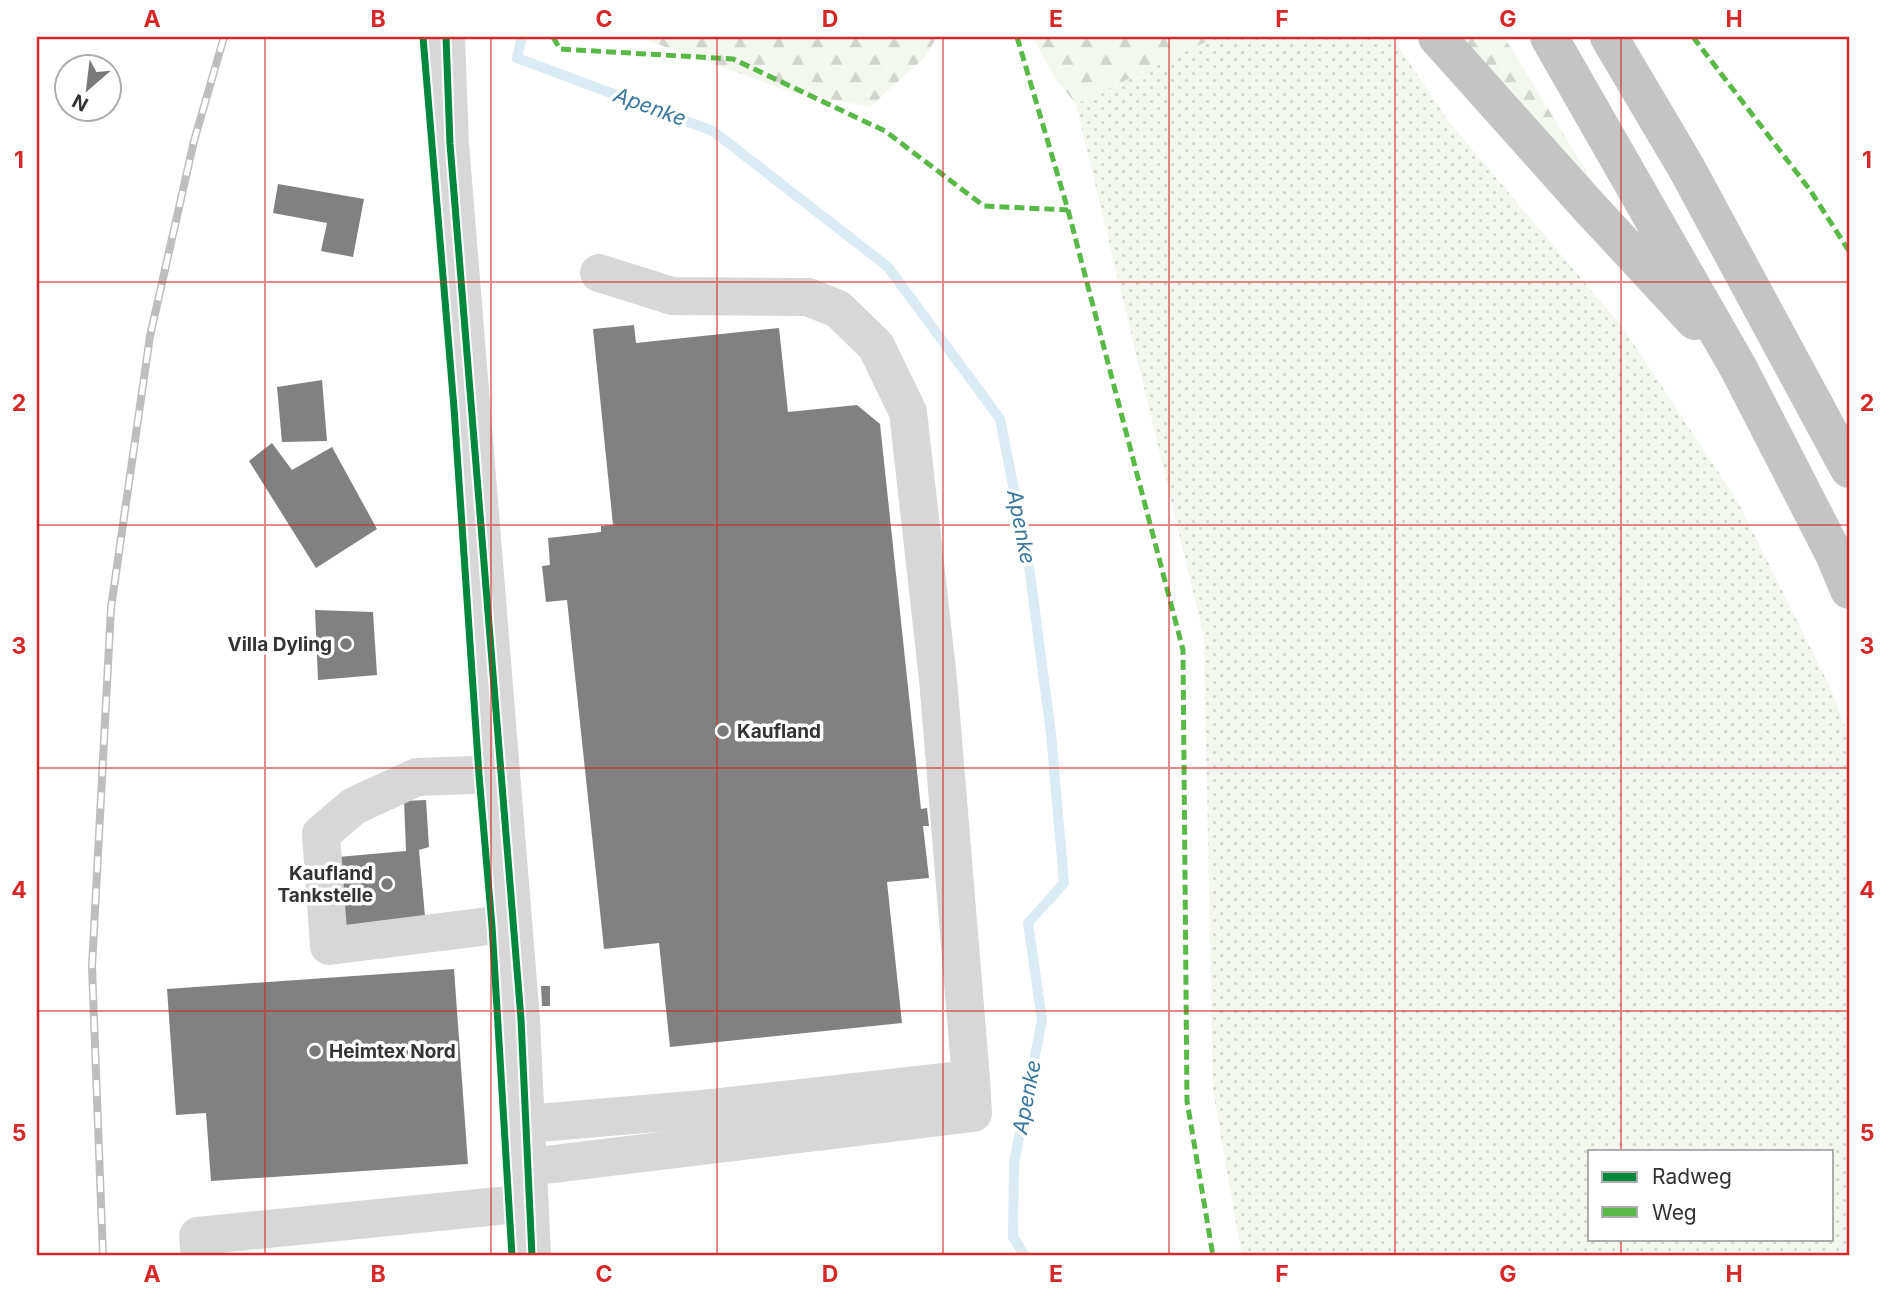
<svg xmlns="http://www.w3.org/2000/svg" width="1886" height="1293" font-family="Inter,sans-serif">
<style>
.grass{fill:url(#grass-dots);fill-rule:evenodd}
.forest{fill:url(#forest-firs)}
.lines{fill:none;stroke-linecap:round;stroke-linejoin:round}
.stream{stroke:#dbebf4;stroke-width:10}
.building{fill:#818181}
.minor{stroke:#d7d7d7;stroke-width:38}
.highway{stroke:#c4c4c4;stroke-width:38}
.rail-casing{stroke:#bebebe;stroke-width:8}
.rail{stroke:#fff;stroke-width:5;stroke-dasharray:16;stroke-linecap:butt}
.quiet{stroke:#58b947;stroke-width:5;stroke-dasharray:10 5;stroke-linecap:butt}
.cycleway-casing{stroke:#fff;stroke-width:11}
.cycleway{stroke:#00873e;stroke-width:7}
.grid{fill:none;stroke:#d62828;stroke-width:2;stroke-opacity:0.55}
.poi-dot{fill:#7a7a7a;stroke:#fff;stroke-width:2.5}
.labels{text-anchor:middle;stroke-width:7;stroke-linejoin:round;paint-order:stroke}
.poi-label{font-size:19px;font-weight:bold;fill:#333;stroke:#fff;text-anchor:end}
.water-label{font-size:21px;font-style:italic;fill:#38769d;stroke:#fff}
.neatline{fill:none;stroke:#d62828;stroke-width:2.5}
.grid-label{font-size:23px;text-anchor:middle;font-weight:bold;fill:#d62828}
</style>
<defs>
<pattern id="grass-dots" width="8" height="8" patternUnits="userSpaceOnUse" patternTransform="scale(1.75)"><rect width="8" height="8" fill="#f3f7ee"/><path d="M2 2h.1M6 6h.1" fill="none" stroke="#d1d4cd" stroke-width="1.8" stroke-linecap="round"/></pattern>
<pattern id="forest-firs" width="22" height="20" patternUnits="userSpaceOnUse" patternTransform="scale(1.75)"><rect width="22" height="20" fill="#f3f7ee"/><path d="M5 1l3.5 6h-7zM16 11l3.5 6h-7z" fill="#d1d4cd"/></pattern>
</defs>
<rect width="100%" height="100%" fill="#fff"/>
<path class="grass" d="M1216,37h176l57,85 174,206 115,174 93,187 18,49v518h-607l-29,-165 -9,-454 -128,-533zM1590,1151h242v88h-242z"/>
<g class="forest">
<polygon points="638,37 937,37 924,58 870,107 788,91"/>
<polygon points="1033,37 1216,37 1076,104 1054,77"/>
<polygon points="1452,37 1504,37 1596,187"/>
</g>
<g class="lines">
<polyline class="stream" points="522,37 517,58 713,131 888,267 1000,419 1029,566 1051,734 1064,883 1028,923 1042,1020 1014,1163 1013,1237 1025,1256"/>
</g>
<g class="building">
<polygon points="278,184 364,199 353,257 321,251 327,223 273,213"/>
<polygon points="634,325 636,343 779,328 788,412 857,405 880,424 921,809 927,808 929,826 923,826 929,878 887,882 902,1023 670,1047 659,943 604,949 567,600 546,602 542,566 550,565 548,538 601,532 601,526 613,525 593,329"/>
<polygon points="322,380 327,441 282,442 277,387"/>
<polygon points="272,443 292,470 332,447 377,529 316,568 249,461"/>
<polygon points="315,610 373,612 377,675 318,680"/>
<polygon points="426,800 429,847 419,850 426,927 311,937 304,860 406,851 404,801"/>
<polygon points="454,969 468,1164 211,1181 206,1113 176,1115 167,989"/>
<polygon points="541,986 550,986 550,1006 542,1006"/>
</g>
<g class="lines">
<g class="minor">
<polyline points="446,37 450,144 521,1019 532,1256"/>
<polyline points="599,273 672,296 808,297 838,309 876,346 908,412 938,679 971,1079"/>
<polyline points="501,774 417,777 354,806 321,834 329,946 512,923"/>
<polyline points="526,1124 703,1109 971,1079 973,1113 529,1167"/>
<polyline points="200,1256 198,1236 529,1203"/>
</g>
<g class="highway">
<polyline points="1437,37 1590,208 1695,321"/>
<polyline points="1549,37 1739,369 1834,554 1849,590"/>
<polyline points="1609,37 1687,169 1849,469"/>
</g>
<defs>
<polyline id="rail" points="103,1256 92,967 111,608 150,336 194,141 224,37"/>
</defs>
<use href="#rail" class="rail-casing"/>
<use href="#rail" class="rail"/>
<g class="quiet">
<polyline points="553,37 560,49 733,59 885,131 984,206 1068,210"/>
<polyline points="1017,37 1068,210 1183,650 1187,1101 1213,1256"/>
<polyline points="1693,37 1810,190 1849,251"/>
</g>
<defs>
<g id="cycleway">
<polyline points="423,37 454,408 479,775 492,926 512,1256"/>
<polyline points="446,37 450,144 521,1019 532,1256"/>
</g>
</defs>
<use href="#cycleway" class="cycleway-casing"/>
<use href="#cycleway" class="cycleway"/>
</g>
<path class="grid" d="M265,37v1219M491,37v1219M717,37v1219M943,37v1219M1169,37v1219M1395,37v1219M1621,37v1114M37,282h1812M37,525h1812M37,768h1812M37,1011h1812M1621,1239v17"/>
<g class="poi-dot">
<circle cx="346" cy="644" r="7"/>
<circle cx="723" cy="731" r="7"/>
<circle cx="387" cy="884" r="7"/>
<circle cx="315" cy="1051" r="7"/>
</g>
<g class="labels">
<g class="poi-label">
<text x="332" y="651">Villa Dyling</text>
<text x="737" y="738" text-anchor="start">Kaufland</text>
<text x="373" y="880">Kaufland<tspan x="373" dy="22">Tankstelle</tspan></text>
<text x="329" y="1058" text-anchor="start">Heimtex Nord</text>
</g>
<g class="water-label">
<text transform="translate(650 107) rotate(20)" y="7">Apenke</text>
<text transform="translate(1021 527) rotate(79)" y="7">Apenke</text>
<text transform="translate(1027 1097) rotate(-79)" y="7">Apenke</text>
</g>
</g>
<rect width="1886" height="1293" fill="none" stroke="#ffffff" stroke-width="77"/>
<rect x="1588" y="1150" width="245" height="91" fill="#ffffff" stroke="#adadad" stroke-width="2"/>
<rect x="1602" y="1172" width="35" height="10" fill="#00873e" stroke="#adadad" stroke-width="2"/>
<text x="1652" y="1184" font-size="21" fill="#333333">Radweg</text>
<rect x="1602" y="1207" width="35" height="10" fill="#58b947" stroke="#adadad" stroke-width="2"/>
<text x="1652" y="1220" font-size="21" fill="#333333">Weg</text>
<g transform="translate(88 88) rotate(208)"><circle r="33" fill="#ffffff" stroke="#adadad" stroke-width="2"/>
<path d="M0-5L12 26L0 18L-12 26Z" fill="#7a7a7a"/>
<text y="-10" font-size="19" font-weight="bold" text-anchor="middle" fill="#333333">N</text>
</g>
<rect x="38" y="38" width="1810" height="1216" class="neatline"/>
<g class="grid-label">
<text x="152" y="27">A</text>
<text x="378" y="27">B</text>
<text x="604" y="27">C</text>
<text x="830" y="27">D</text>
<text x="1056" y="27">E</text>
<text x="1282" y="27">F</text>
<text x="1508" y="27">G</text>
<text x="1734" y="27">H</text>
<text x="19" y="168">1</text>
<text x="1867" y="168">1</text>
<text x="19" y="411">2</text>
<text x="1867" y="411">2</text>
<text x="19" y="654">3</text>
<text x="1867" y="654">3</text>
<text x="19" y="898">4</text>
<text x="1867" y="898">4</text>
<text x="19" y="1141">5</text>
<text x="1867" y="1141">5</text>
<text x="152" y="1282">A</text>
<text x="378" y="1282">B</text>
<text x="604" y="1282">C</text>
<text x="830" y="1282">D</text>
<text x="1056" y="1282">E</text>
<text x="1282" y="1282">F</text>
<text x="1508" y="1282">G</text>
<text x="1734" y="1282">H</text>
</g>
</svg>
